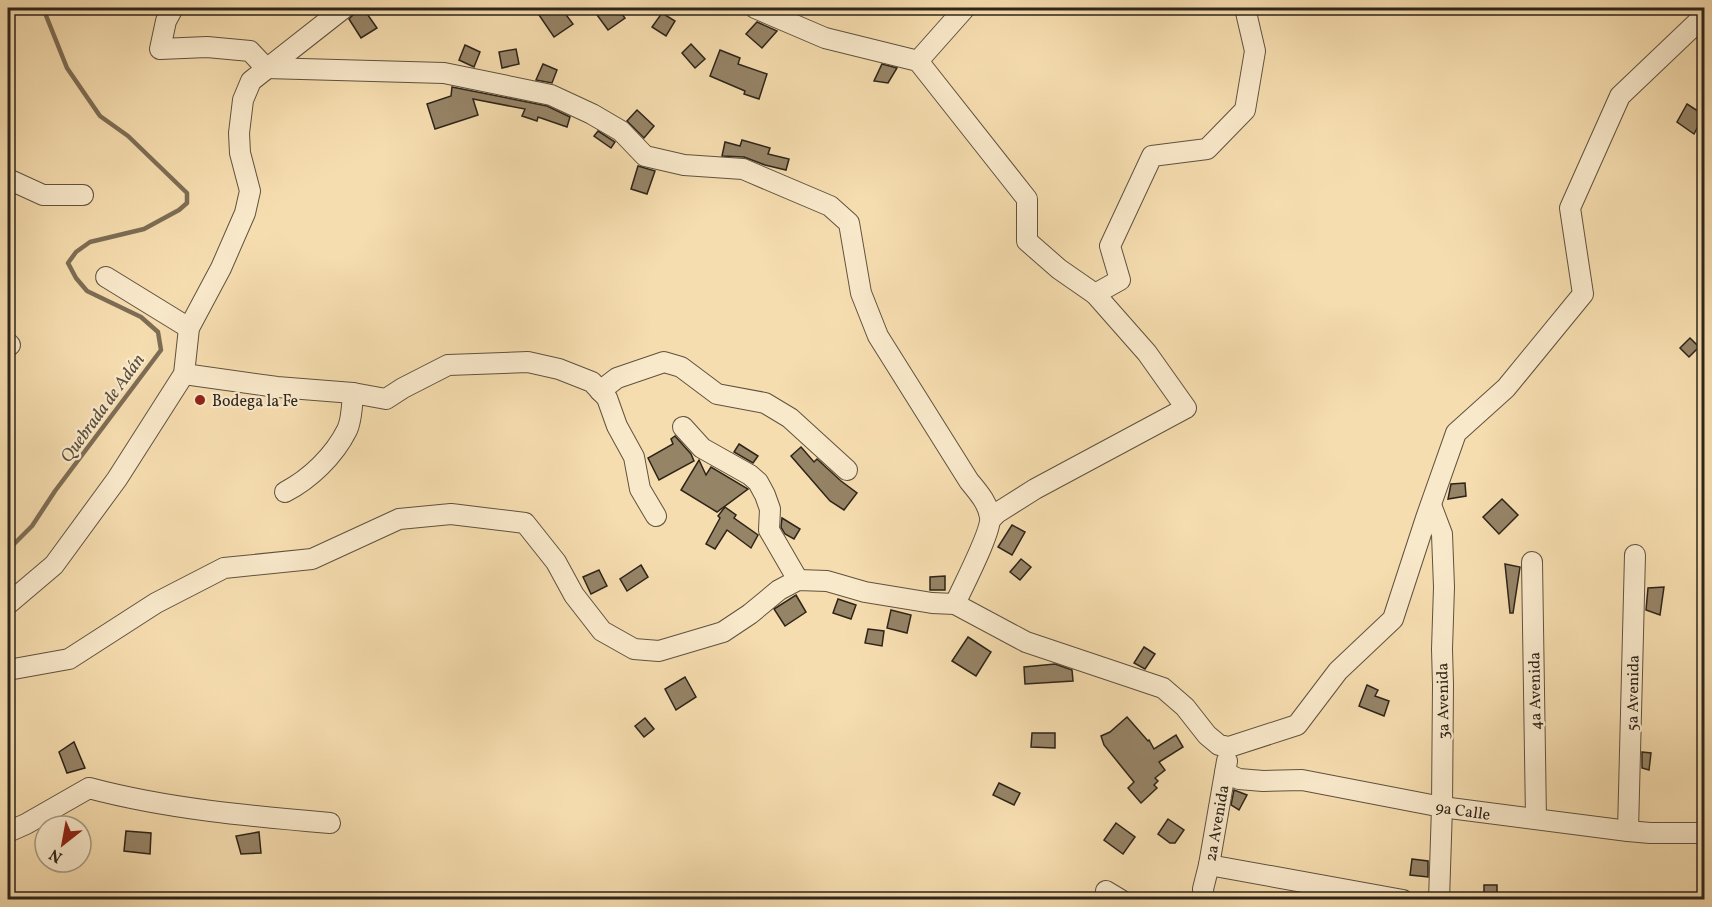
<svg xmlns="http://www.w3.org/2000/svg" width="1712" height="907" font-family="Vollkorn,serif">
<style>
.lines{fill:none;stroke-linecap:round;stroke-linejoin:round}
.stream{stroke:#7d6d55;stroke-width:4.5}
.building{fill:#968467;stroke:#2d241a;stroke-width:1.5}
.minor-casing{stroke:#5f523f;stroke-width:22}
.minor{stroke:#f9e9cb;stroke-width:20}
.poi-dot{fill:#8f2418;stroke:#f9e9cb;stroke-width:2}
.labels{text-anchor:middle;stroke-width:4.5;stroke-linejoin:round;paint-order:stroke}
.poi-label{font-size:16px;fill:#2d241a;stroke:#f9e9cb;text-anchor:start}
.street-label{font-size:16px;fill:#2d241a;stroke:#f9e9cb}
.water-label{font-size:18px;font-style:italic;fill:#5c4f3c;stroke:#f9e9cb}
</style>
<rect width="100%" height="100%" fill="#f6ddaf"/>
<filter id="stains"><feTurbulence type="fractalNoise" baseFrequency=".00333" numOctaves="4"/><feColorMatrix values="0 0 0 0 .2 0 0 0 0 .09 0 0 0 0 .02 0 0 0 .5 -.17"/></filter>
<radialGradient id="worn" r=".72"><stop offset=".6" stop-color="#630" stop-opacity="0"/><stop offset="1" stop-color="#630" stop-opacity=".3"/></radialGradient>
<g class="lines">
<g class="stream">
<polyline points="121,8 127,12 137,8"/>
<polyline points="8,550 32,526 55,491 161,350 158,332 141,317 87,291 76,278 68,263 76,252 90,242 144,229 179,210 187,203 187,193 128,136 100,116 67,68 43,8"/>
</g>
</g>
<g class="building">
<polygon points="356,8 363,8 377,28 361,38 349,19 355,13"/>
<polygon points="550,8 561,8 573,24 554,37 539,15"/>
<polygon points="592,8 617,8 625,18 608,30"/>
<polygon points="662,13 675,21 666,36 652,27"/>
<polygon points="757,22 777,31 762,48 746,34"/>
<polygon points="691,44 705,59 695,68 682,53"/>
<polygon points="465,45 480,52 474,67 459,60"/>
<polygon points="516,49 519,64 502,68 499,52"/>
<polygon points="720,50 740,58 738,64 767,74 759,99 744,94 745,91 710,76"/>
<polygon points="543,64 557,70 552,83 536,80"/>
<polygon points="882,64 897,68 888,83 874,81"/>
<polygon points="452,87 547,106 570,117 567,127 538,117 537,121 522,116 525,109 473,99 478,115 435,129 427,104 451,96"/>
<polygon points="1687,104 1704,115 1694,134 1677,122"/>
<polygon points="637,110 654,126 644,138 627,121"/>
<polygon points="598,131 615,142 611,148 594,136"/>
<polygon points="742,140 770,148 768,154 789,159 786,170 765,165 744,157 722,156 725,142 740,146"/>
<polygon points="638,166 655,171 647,194 631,189"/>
<polygon points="1690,338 1699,347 1689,357 1680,348"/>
<polygon points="675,436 691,454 694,461 659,480 648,458 673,444 671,439"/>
<polygon points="739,444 758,456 753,463 734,452"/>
<polygon points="801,447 814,462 817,459 841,481 857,493 844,510 830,501 791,456"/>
<polygon points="699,460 706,475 711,467 748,489 717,512 681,490"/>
<polygon points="1465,483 1466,496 1448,499 1451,484"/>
<polygon points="1502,499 1518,515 1499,534 1483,517"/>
<polygon points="725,507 736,515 734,518 758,535 751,548 727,530 715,549 706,544 720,518 718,516"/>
<polygon points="782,518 800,529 794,539 785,534 781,527"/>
<polygon points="1012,525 1025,532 1012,555 998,547"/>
<polygon points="1021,559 1031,567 1020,580 1010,572"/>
<polygon points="1505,564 1520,567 1513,613 1510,613"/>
<polygon points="641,565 648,577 627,591 620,579"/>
<polygon points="599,570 607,586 591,594 583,577"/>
<polygon points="945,576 945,590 930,590 930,577"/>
<polygon points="1664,587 1660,615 1646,610 1648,588"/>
<polygon points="796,595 806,612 785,626 774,609"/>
<polygon points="838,599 856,605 851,619 833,613"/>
<polygon points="891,610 911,615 907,633 887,628"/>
<polygon points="868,629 884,631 882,646 865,643"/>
<polygon points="968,637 991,652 976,676 952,661"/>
<polygon points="1144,647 1155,654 1145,669 1134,663"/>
<polygon points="1055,664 1072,670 1073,681 1025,684 1024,667"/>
<polygon points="685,677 696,697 676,710 665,689"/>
<polygon points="1367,685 1378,690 1375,696 1389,701 1384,716 1359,706"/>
<polygon points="1127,717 1148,741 1149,740 1154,749 1176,735 1183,747 1159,762 1165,770 1155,778 1158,781 1154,785 1157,788 1141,803 1128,788 1134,782 1104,745 1101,736 1110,732"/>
<polygon points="645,718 654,729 644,737 635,726"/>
<polygon points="1032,733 1055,733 1055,748 1031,747"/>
<polygon points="74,742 85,768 67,773 59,752"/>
<polygon points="1642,752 1651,753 1649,770 1642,768"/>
<polygon points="999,783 1020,793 1014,805 993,795"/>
<polygon points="1234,790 1247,795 1239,810 1231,805"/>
<polygon points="1168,819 1184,830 1175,843 1170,843 1158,834"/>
<polygon points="1116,823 1135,837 1123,854 1104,840"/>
<polygon points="126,831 151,833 150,854 124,851"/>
<polygon points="259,832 261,853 241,854 236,836"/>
<polygon points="1412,859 1428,861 1428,877 1410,875"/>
<rect x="1484" y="885" width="13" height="11"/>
</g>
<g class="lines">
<defs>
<g id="minor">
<path d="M173,8l-7,13 -6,28 47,-2 43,4 16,17 178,5 107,22 41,19 29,17 24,25 39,9 59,4 87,37 19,17 12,70 17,43 91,145c9,11 19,22 21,36 2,14 -28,71 -35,87"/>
<polyline points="755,8 825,38 918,61 1027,199 1027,241 1059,269 1095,294 1147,353 1186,408 1035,489 997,513 991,519"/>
<polyline points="918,61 965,8"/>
<polyline points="8,179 43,195 83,195"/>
<polyline points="106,277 189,328"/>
<polyline points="1095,294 1120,280 1110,246 1152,156 1207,149 1245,110 1255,51 1245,8"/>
<polyline points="8,343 10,345"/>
<polyline points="184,374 277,387 353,393 386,399 403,388 448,365 528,362 559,369 592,382 607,398 617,426 634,457 640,489 656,516"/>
<polyline points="600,391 617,378 664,362 681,367 717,394 765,403 790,418 847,470"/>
<polyline points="683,427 702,448 750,475 758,482 765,495 770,509 769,530 798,580"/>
<path d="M285,492c25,-13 49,-36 62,-62 5,-10 5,-26 6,-37"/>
<polyline points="1431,505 1442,534 1444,587 1442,649 1443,685 1442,807 1439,900"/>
<polyline points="1532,562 1536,819"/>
<polyline points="8,604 54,565 117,479 184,374 189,328 221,268 245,213 250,191 240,153 239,133 243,100 251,81 344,8"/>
<polyline points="8,670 69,659 156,603 224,568 312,559 399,519 451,514 525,523 556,562 574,595 602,631 634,649 659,651 723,632 750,614 779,590 798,580 827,581 865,592 932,603 955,604 1026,642 1163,688 1185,707 1207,735 1219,745 1229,747 1297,725 1338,671 1393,619 1426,518 1456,433 1506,388 1583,294 1570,208 1620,96 1704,16"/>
<polyline points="1225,773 1239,779 1263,781 1302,780 1442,807 1628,831 1650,833 1704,833"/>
<polyline points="1628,831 1635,555"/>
<path d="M8,832l18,-8 63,-36c79,21 160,28 241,35"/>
<polyline points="1209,865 1403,900"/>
<polyline points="1106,891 1121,900"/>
<polyline points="1204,900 1203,889 1209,865 1227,761"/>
</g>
</defs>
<use href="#minor" class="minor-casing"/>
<use href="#minor" class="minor"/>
</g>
<circle class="poi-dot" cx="200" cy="400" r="6"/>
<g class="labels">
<g class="poi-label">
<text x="212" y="406">Bodega la Fe</text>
</g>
<g class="street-label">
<text transform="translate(1534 691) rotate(-91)" y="6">4a Avenida</text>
<text transform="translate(1632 693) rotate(-89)" y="6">5a Avenida</text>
<text transform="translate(1442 701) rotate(-91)" y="6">3a Avenida</text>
<text transform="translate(1463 810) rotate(8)" y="6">9a Calle</text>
<text transform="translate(1216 823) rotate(-80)" y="6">2a Avenida</text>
</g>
<g class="water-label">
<text transform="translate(102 408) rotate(-54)" y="6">Quebrada de Adán</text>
</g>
</g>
<rect width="1712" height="907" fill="none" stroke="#f6ddaf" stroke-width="30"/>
<rect x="9" y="9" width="1694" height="889" fill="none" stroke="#2d241a" stroke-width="3"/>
<rect x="15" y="15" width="1682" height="877" fill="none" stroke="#2d241a" stroke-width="1.5"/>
<g transform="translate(63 844) rotate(211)"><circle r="28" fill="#f9e9cb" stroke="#a79a84" stroke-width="1.5"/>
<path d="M0-4.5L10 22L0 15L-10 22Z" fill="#8f2418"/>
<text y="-9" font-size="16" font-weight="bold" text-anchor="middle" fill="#2d241a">N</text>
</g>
<rect width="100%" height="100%" filter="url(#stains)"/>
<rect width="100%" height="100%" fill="url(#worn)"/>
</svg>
